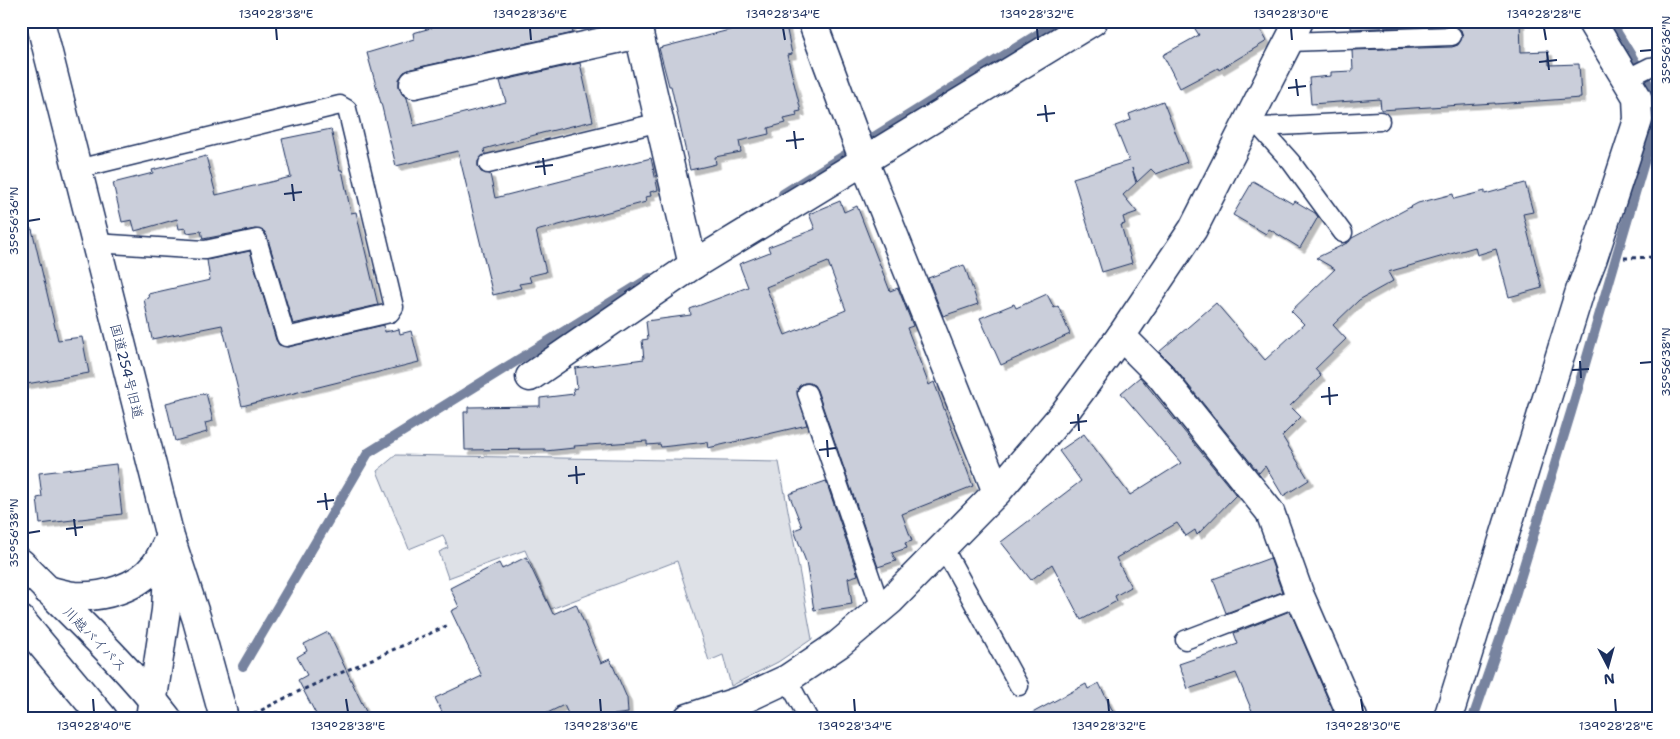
<svg xmlns="http://www.w3.org/2000/svg" width="1680" height="739" font-family="'Shantell Sans','Klee One',sans-serif">
<style>
.green{fill:#dee1e7;stroke:#7c88a2}
.lines{fill:none;stroke-linecap:round;stroke-linejoin:round}
.stream{stroke:#77839f;stroke-width:10}
.building{fill:#caceda;stroke:#1b2f5e;fill-rule:evenodd;filter:url(#shadow)}
.service-casing{stroke:#1b2f5e;stroke-width:21}
.minor-casing{stroke:#1b2f5e;stroke-width:31}
.tertiary-casing{stroke:#1b2f5e;stroke-width:31}
.trunk-casing{stroke:#1b2f5e;stroke-width:31}
.path{stroke:#1b2f5e;stroke-width:3;stroke-dasharray:4 4;stroke-linecap:butt}
.service{stroke:#fff;stroke-width:18}
.minor{stroke:#fff;stroke-width:28}
.tertiary{stroke:#fff;stroke-width:28}
.trunk{stroke:#fff;stroke-width:28}
.ticks{fill:none;stroke:#1b2f5e;stroke-width:2}
.labels{text-anchor:middle;stroke-width:4;stroke-linejoin:round;paint-order:stroke}
.street-label{font-size:14px;fill:#1b2f5e;stroke:#fff}
.neatline{fill:none;stroke:#1b2f5e;stroke-width:2}
.ticks-label{font-size:12px;text-anchor:middle;fill:#1b2f5e}
</style>
<defs>
<filter id="shadow"><feDropShadow dx="4.5" dy="4.5" stdDeviation="0" flood-color="#0004"/></filter>
</defs>
<rect width="100%" height="100%" fill="#fff"/>
<filter id="ink" filterUnits="userSpaceOnUse"><feTurbulence type="fractalNoise" baseFrequency=".02" numOctaves="2"/><feDisplacementMap in="SourceGraphic" scale="10" xChannelSelector="R" yChannelSelector="G"/><feConvolveMatrix kernelMatrix="1 2 1 2 8 2 1 2 1" color-interpolation-filters="sRGB"/></filter>
<g filter="url(#ink)">
<polygon class="green" points="396,455 779,462 812,639 778,662 731,686 723,655 709,661 677,561 551,609 525,550 448,578 439,552 448,548 443,535 409,549 377,471"/>
<g class="lines">
<g class="stream">
<polyline points="1610,21 1659,101"/>
<polyline points="783,194 1059,21"/>
<polyline points="243,666 368,453 650,278"/>
<polyline points="1473,718 1512,605 1571,412 1659,111"/>
</g>
</g>
<g class="building">
<polygon points="456,21 570,21 573,33 411,69 404,72 399,79 399,87 402,94 407,98 414,126 506,102 500,81 580,63 593,121 542,133 484,149 485,154 478,161 478,166 481,172 490,174 495,198 651,158 658,190 650,192 651,196 645,197 646,202 536,231 546,272 529,276 531,282 519,284 521,288 493,295 458,151 396,166 382,107 367,53 414,39 413,33"/>
<polygon points="756,21 785,21 792,54 787,55 801,111 796,112 797,116 784,119 786,123 768,128 769,134 739,141 741,152 715,157 716,164 690,170 671,86 669,86 659,48 741,27 741,24"/>
<polygon points="1190,21 1255,21 1267,41 1219,70 1218,68 1180,88 1163,55 1199,35"/>
<polygon points="1351,21 1520,21 1521,52 1548,51 1549,65 1579,64 1581,98 1495,104 1495,103 1381,110 1380,99 1311,104 1309,78 1331,76 1331,72 1353,71 1352,50 1452,47 1458,45 1463,36 1461,30 1452,25 1351,29"/>
<polygon points="1163,101 1187,162 1156,174 1151,169 1137,182 1132,168 1136,183 1123,195 1137,212 1123,217 1125,224 1121,225 1132,263 1102,272 1073,178 1129,161 1115,126 1131,120 1129,114"/>
<polygon points="331,129 340,170 342,170 351,213 356,212 378,305 293,324 267,236 264,231 255,229 203,239 201,231 187,233 186,228 179,229 177,219 135,231 132,220 122,222 113,183 153,173 152,170 206,156 216,195 291,177 282,139"/>
<polygon points="1253,181 1293,204 1295,201 1315,213 1318,217 1300,248 1269,229 1266,234 1233,215"/>
<polygon points="1525,183 1533,212 1523,214 1542,288 1509,297 1496,249 1477,255 1475,247 1388,272 1393,281 1359,300 1333,325 1346,339 1315,369 1321,376 1290,406 1301,417 1282,436 1309,480 1283,496 1265,466 1259,473 1172,365 1159,352 1216,303 1265,360 1304,324 1291,311 1335,269 1316,258 1349,242 1352,238 1418,203 1453,194 1454,199 1485,191 1485,194"/>
<path d="M840,201l4,11 13,-6 33,85 8,-3 15,38 -6,2 22,57 5,-3 39,104 -71,28 10,27 -7,2 2,5 -15,5 4,8 -18,6 -61,-177 -3,-5 -5,-2h-5l-5,3 -2,5 10,34 -99,23 -1,-6 -46,5 -1,-3 -13,1v-4l-73,5 1,2 -30,3v-2l-80,1 -1,-38h4v-5l72,-1v-8l34,-4 -1,-5 4,-1 -2,-20 69,-9 -2,-19 6,-1 -2,-18 45,-6 -1,-6 58,-22 -9,-23 31,-12 -2,-5 47,-18 -6,-15zM828,262l18,48 -61,25 -19,-48z"/>
<polygon points="32,229 58,340 82,337 89,373 21,385 21,230"/>
<polygon points="250,251 276,340 279,345 288,347 384,325 385,332 399,329 400,334 411,331 419,362 242,406 222,325 152,339 144,299 149,298 148,294 210,280 207,260"/>
<polygon points="964,265 978,304 943,316 928,278"/>
<polygon points="1047,294 1054,308 1058,306 1070,334 1001,365 980,318 1014,304 1016,308"/>
<polygon points="1140,377 1236,495 1197,535 1195,530 1186,536 1177,523 1116,558 1131,587 1115,596 1117,601 1081,620 1052,564 1031,580 1001,542 1081,481 1059,451 1084,434 1130,495 1181,463 1121,393"/>
<polygon points="206,393 213,421 205,423 207,432 175,441 166,403"/>
<polygon points="116,464 122,514 40,524 37,498 42,497 39,473"/>
<polygon points="826,481 858,575 848,578 852,604 814,610 806,562 794,530 802,527 789,494"/>
<polygon points="526,557 553,614 576,604 601,663 610,659 627,698 628,713 591,718 570,718 564,705 537,718 445,718 435,698 482,676 451,611 459,607 450,588 499,563 502,569"/>
<polygon points="1270,558 1282,592 1226,613 1213,579"/>
<polygon points="1290,611 1333,711 1318,718 1255,718 1236,673 1188,689 1179,664 1238,644 1234,633"/>
<polygon points="328,632 369,718 318,718 298,680 307,675 297,657 307,651 304,644"/>
<polygon points="1099,683 1116,718 1023,718 1086,684 1088,689"/>
</g>
<g class="lines">
<defs>
<g id="service">
<polyline points="1290,42 1452,36"/>
<polyline points="1626,79 1650,67 1659,66"/>
<polyline points="1250,116 1291,162 1343,233"/>
<polyline points="1261,127 1380,121"/>
<polyline points="488,164 660,122"/>
<polyline points="77,169 340,105 347,109 394,307 390,313 286,337 257,239 205,250 95,243"/>
<polyline points="807,393 881,608"/>
<polyline points="943,547 1019,686"/>
<polyline points="1185,640 1300,596"/>
<polyline points="787,679 808,718"/>
</g>
<g id="minor">
<polyline points="636,21 693,265"/>
<polyline points="812,21 864,161 997,492"/>
<polyline points="414,84 639,34"/>
<polyline points="1121,336 1160,375 1270,512 1300,596 1353,718"/>
<polyline points="530,377 693,265 1093,21"/>
<polyline points="688,718 742,700 787,679 839,644 891,600 997,492 1065,412 1121,336 1193,229 1299,21"/>
<polyline points="1448,718 1580,291 1593,258 1638,120 1637,97 1591,21"/>
</g>
<g id="tertiary">
<polyline points="40,21 170,537 197,620 224,718"/>
<path d="M47,590c9,2 18,5 27,6 28,2 64,-8 81,-31 6,-7 9,-17 13,-24"/>
<polyline points="150,718 166,610 169,553"/>
</g>
<g id="trunk">
<path d="M21,563c49,50 103,99 146,155"/>
<polyline points="21,620 103,718"/>
</g>
</defs>
<use href="#service" class="service-casing"/>
<use href="#minor" class="minor-casing"/>
<use href="#tertiary" class="tertiary-casing"/>
<use href="#trunk" class="trunk-casing"/>
<g class="path">
<polyline points="1624,258 1659,257"/>
<polyline points="254,714 293,694 449,625"/>
</g>
<use href="#service" class="service"/>
<use href="#minor" class="minor"/>
<use href="#tertiary" class="tertiary"/>
<use href="#trunk" class="trunk"/>
</g>
</g>
<path class="ticks" d="M276,28l1,12M530,28l1,12M783,28l2,12M1037,28l1,12M1291,28l1,12M1544,28l2,12M1640,51l12,-1M1547,52l2,18M1539,62l18,-2M1296,79l2,17M1288,88l18,-2M1045,105l2,17M1037,115l18,-2M794,131l2,18M786,141l18,-2M543,158l2,17M535,167l18,-2M292,184l2,17M284,194l18,-2M28,221l12,-2M1580,361l1,17M1640,363l12,-1M1572,370l17,-1M1329,387l1,18M1321,397l17,-2M1078,414l1,17M1070,423l17,-2M827,440l1,17M819,450l17,-2M576,466l1,18M568,476l17,-2M325,493l2,17M317,502l17,-2M74,519l2,17M66,529l17,-2M28,533l12,-2M93,699l1,13M346,699l2,13M600,699l1,13M854,699l1,13M1108,699l1,13M1361,699l2,13M1615,699l1,13"/>
<g class="labels">
<g class="street-label">
<text transform="translate(127 371) rotate(76)" y="5">国道254号旧道</text>
<text transform="translate(95 639) rotate(46)" y="5">川越バイパス</text>
</g>
</g>
<rect width="1680" height="739" fill="none" stroke="#fff" stroke-width="55"/>
<g transform="translate(1608 666) rotate(174)" stroke="#ffffff" stroke-width="4" paint-order="stroke">
<path d="M0-4L9 19L0 12L-9 19Z" fill="#1b2f5e"/>
<text y="-8" font-size="14" font-weight="bold" text-anchor="middle" fill="#1b2f5e">N</text>
</g>
<rect x="28" y="28" width="1624" height="684" class="neatline"/>
<g class="ticks-label">
<text x="276" y="18">139°28'38"E</text>
<text x="530" y="18">139°28'36"E</text>
<text x="783" y="18">139°28'34"E</text>
<text x="1037" y="18">139°28'32"E</text>
<text x="1291" y="18">139°28'30"E</text>
<text x="1544" y="18">139°28'28"E</text>
<text transform="translate(1666 50) rotate(-90)" y="4">35°56'36"N</text>
<text transform="translate(14 221) rotate(-90)" y="4">35°56'36"N</text>
<text transform="translate(1666 362) rotate(-90)" y="4">35°56'38"N</text>
<text transform="translate(14 533) rotate(-90)" y="4">35°56'38"N</text>
<text x="94" y="730">139°28'40"E</text>
<text x="348" y="730">139°28'38"E</text>
<text x="601" y="730">139°28'36"E</text>
<text x="855" y="730">139°28'34"E</text>
<text x="1109" y="730">139°28'32"E</text>
<text x="1363" y="730">139°28'30"E</text>
<text x="1616" y="730">139°28'28"E</text>
</g>
</svg>
